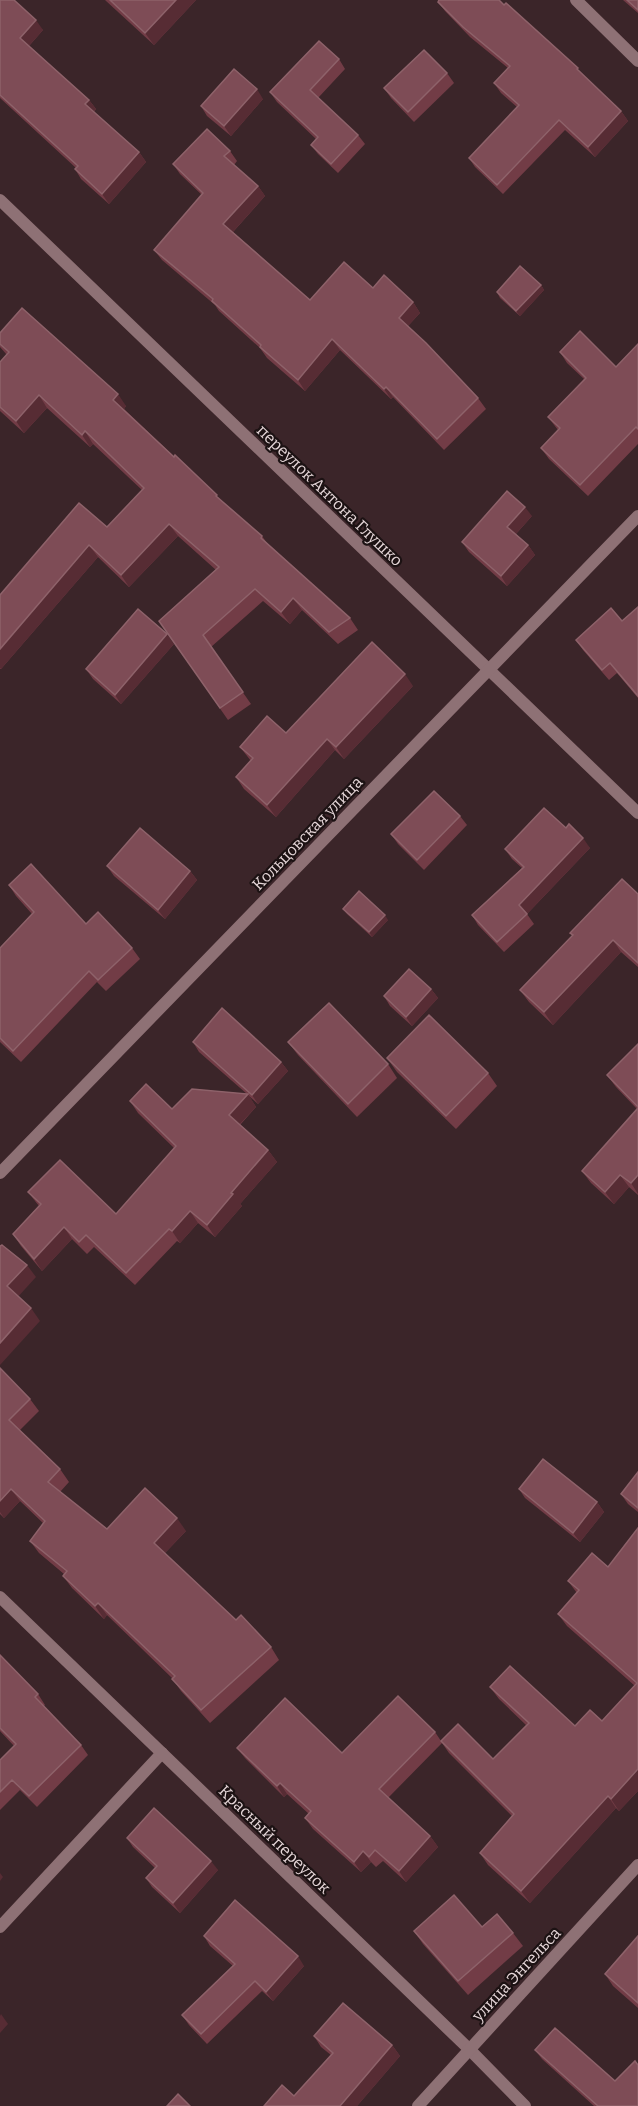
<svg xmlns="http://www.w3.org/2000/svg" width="638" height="2106" font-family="Bitter,serif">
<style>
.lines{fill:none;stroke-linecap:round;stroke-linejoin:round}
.lane{stroke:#8e7175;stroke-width:12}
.street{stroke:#8e7175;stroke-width:12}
.wall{fill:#723c46}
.shaded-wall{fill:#572c34}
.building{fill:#7e4c56;stroke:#8e626a;stroke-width:1.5}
.labels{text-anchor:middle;stroke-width:4.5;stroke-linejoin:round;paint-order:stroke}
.street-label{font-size:16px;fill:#e6d7d9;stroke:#1c1213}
</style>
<rect width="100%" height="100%" fill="#3b2529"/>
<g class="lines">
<polyline class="lane" points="0,1927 162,1753"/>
<g class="street">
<polyline points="576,0 638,61"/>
<polyline points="0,200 638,813"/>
<polyline points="0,1173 638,516"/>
<polyline points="0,1597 469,2049 525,2106"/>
<polyline points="418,2106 638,1865"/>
</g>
</g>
<g class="wall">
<polygon points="0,0 43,30 29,46 89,100 96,109 94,112 139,152 146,162 109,204 81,179 75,169 76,168 0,98"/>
<polygon points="105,0 196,0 154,45"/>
<polygon points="623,0 638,0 638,13"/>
<polygon points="438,2 582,74 621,111 628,121 595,157 565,130 503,194 475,167 469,158 517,107 501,93 494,83 508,68 470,37 445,11"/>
<polygon points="339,59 345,69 318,98 358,135 365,144 338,173 318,154 311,145 316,139 277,102 270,92"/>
<polygon points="447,73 454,83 414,122 391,98 384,88"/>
<polygon points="263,99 231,136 207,116 201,106"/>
<polygon points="230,151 237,161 234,165 258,186 265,196 233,232 310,300 373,288 413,302 420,313 408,326 478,398 486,409 444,450 393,397 391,399 340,350 305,391 267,358 260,348 219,311 215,305 162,260 154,250 202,195 180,174 173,164"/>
<polygon points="541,285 544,290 520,316 500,298 497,292"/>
<polygon points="0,333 126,406 124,409 221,501 262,536 267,543 350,618 358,630 338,644 302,610 290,624 263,601 211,647 251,704 228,720 159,621 216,570 178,536 129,587 98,557 1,669 0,669 0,595 107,527 142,490 93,444 90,447 47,408 24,433 0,411 0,362 7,355 0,347"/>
<polygon points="638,344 638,444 588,496 549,459 541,448 558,430 548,417 584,379 567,363 560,352 616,367"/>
<polygon points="532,516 516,534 528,545 535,555 507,586 469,552 462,542"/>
<polygon points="638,607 638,698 617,673 609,680 583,650 576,640 622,621"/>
<polygon points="174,644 121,704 93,679 86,669"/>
<polygon points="413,686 344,759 335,750 276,817 244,789 236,777 251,761 240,747 286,733"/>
<polygon points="460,816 467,825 424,870 398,844 391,834"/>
<polygon points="566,828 590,848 527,914 534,924 504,952 478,925 472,915 522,868 512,859 505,849"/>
<polygon points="107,866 190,871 197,880 165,919 114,876"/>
<polygon points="9,885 86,924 132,948 140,959 106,991 97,982 21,1062 0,1042 0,948 32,914 16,896"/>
<polygon points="638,894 638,967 621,952 553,1025 529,1002 520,990 572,936 570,933"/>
<polygon points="343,909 388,920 372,937 347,914"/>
<polygon points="431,989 438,998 412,1026 390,1006 384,996"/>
<polygon points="193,1042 281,1062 288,1071 258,1104 249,1096 256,1107 240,1125 268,1150 277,1162 240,1204 242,1206 215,1237 198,1223 180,1243 177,1241 135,1285 94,1247 87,1254 72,1239 42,1271 21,1246 13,1234 39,1206 28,1192 116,1214 174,1148 138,1113 130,1101 172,1109 247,1094 199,1052"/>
<polygon points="288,1042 388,1064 397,1078 357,1117 298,1055"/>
<polygon points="638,1044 638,1195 629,1187 614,1204 591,1183 582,1171 637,1109 616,1087 607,1075"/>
<polygon points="387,1058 488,1073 497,1086 456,1129 397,1072"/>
<polygon points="0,1368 30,1399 39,1411 20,1430 60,1469 69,1482 60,1492 107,1529 186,1531 165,1553 236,1620 271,1647 279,1660 210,1723 181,1691 172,1678 107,1615 104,1619 72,1588 63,1576 64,1574 39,1553 30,1541 44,1524 20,1501 4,1518 0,1514"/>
<polygon points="638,1472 638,1512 628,1504 621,1494"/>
<polygon points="519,1489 597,1502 604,1512 580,1542 525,1498"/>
<polygon points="638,1528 638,1791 619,1811 616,1808 530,1903 488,1865 480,1853 512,1816 449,1753 442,1743 388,1798 430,1836 438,1847 406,1882 383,1861 376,1867 371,1862 361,1872 313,1829 305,1818 309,1814 287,1794 284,1797 245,1758 237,1748 342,1753 435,1732 441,1741 493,1759 526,1725 499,1699 490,1687 575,1726 602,1721 635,1686 567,1626 558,1614 577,1593 568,1581 608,1567"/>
<polygon points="0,1655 38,1694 45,1705 44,1706 81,1745 88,1755 37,1807 20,1790 0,1810 0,1760 14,1746 0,1731"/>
<polygon points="127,1838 218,1870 180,1913 152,1887 146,1878 155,1868 133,1847"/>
<polygon points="482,1927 513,1933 523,1946 468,1995 423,1944 414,1931"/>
<polygon points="204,1936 304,1966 273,2001 262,1991 207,2044 189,2025 182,2015 233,1966 210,1946"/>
<polygon points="638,1936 638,2008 613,1986 605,1974"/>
<polygon points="314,2036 392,2045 400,2056 357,2106 264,2106 294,2096 331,2055 321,2047"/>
<polygon points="535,2050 615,2081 638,2106 594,2106 542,2059"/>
</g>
<g class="shaded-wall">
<polygon points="176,0 196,0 154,45 145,33"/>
<polygon points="36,20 43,30 27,48 20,38"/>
<polygon points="257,89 263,99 231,136 224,126"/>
<polygon points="89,100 96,109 92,114 85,104"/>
<polygon points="621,111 628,121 595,157 588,147"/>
<polygon points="139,152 146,162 109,204 102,194"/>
<polygon points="258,186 265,196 231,234 223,224"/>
<polygon points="541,285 544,290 520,316 516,311"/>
<polygon points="413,302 420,313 406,328 399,318"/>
<polygon points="332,339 340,350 305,391 298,380"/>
<polygon points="386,387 393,397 391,399 384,389"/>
<polygon points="118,394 126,406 122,412 113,400"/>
<polygon points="39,395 47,408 24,433 16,421"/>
<polygon points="85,431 93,444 90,447 82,435"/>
<polygon points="525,507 532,516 514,536 507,527"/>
<polygon points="169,524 178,536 129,587 121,575"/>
<polygon points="89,545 98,557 1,669 0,668 0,649"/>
<polygon points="528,545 535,555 507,586 501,576"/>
<polygon points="293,598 302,610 290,624 281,612"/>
<polygon points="167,634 174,644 121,704 115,695"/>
<polygon points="405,674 413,686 344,759 336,747"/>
<polygon points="327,739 335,750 276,817 267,805"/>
<polygon points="583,838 590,848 526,915 519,905"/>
<polygon points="190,871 197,880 165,919 158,910"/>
<polygon points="385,915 388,920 372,937 369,932"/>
<polygon points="613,940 621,952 553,1025 544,1012"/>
<polygon points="431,989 438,998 412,1026 406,1017"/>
<polygon points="281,1062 288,1071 258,1104 252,1095"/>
<polygon points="248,1094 256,1107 237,1127 229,1115"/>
<polygon points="268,1150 277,1162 240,1204 242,1206 215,1237 207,1225 231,1193"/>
<polygon points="620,1175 629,1187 614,1204 605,1192"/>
<polygon points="638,1175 638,1194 631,1183"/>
<polygon points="190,1211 198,1223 180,1243 172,1231"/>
<polygon points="64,1227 72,1239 42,1271 34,1259"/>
<polygon points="27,1265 36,1277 16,1299 7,1286"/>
<polygon points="31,1308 40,1321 0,1365 0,1343"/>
<polygon points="11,1489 20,1501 4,1518 0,1512 0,1501"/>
<polygon points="597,1502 604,1512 580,1542 573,1533"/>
<polygon points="177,1518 186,1531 163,1555 154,1543"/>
<polygon points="98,1603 107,1615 104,1619 95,1606"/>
<polygon points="638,1769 638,1791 619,1811 611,1799"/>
<polygon points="280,1783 287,1794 284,1797 277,1786"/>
<polygon points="608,1796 616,1808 530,1903 521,1891"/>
<polygon points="430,1836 438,1847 406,1882 399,1871"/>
<polygon points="363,1851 371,1862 361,1872 354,1862"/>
<polygon points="211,1861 218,1870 180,1913 173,1903"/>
<polygon points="0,1873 3,1877 0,1881"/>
<polygon points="298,1956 304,1966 273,2001 266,1992"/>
<polygon points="1,2014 8,2024 0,2033 0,2016"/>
<polygon points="392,2045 400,2056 357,2106 340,2106"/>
</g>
<g class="building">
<polygon points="0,0 14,0 36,20 20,38 89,100 85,104 139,152 102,194 75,169 78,166 0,95"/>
<polygon points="110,0 176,0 145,33"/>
<polygon points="439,0 499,0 504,5 506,3 578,68 577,69 621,111 588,147 559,120 497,185 469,158 519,105 494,83 510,66 463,27 438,2"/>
<polygon points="627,0 638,0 638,10"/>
<polygon points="319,41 339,59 310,90 358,135 331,164 311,145 318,137 270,92"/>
<polygon points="424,50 447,73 408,112 384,88"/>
<polygon points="234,69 257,89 224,126 201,106"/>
<polygon points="207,129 230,151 224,156 258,186 223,224 310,300 344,262 373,288 384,275 413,302 399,318 426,343 478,398 437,439 386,387 384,389 332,339 298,380 260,347 261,345 212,301 213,299 154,250 203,193 173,164"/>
<polygon points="520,266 541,285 516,311 497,292"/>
<polygon points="22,308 118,394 113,400 174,457 175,455 217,495 216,496 262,536 261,538 350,618 329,632 293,598 281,612 255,589 203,635 243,692 220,708 159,621 219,567 169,524 121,575 89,545 0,649 0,595 79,503 107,527 144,488 85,431 82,435 39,395 16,421 0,407 0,362 9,352 0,344 0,333"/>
<polygon points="580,331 616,367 638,344 638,429 636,427 580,485 541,448 560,428 548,417 586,378 560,352"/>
<polygon points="507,491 525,507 507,527 528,545 501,576 462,542"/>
<polygon points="638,607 638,696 610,663 602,670 576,640 611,608 622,621"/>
<polygon points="138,609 167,634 115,695 86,669"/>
<polygon points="372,642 405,674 336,747 327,739 267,805 236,777 253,758 240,747 267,716 286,733"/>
<polygon points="434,791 460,816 417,860 391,834"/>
<polygon points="544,808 566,828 569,824 583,838 519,905 527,914 497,942 472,915 524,867 505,849"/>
<polygon points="140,828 190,871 158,910 107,866"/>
<polygon points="31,864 86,924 98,912 132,948 98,980 89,971 13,1051 0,1038 0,948 34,912 9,885"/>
<polygon points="622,879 638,894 638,963 613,940 544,1012 520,990 573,935 570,933"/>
<polygon points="359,891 385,915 369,932 343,909"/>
<polygon points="409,969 431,989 406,1017 384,996"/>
<polygon points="329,1003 388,1064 348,1104 288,1042"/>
<polygon points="222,1008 281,1062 252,1095 193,1042"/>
<polygon points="429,1015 488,1073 446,1116 387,1058"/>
<polygon points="638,1044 638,1107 607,1075"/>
<polygon points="146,1084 172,1109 192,1089 248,1094 229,1115 268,1150 231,1193 233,1194 207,1225 190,1211 172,1231 169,1229 126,1273 86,1235 79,1242 64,1227 34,1259 13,1234 41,1204 28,1192 60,1160 116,1214 176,1146 130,1101"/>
<polygon points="638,1108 638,1175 631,1183 620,1175 605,1192 582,1171"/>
<polygon points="2,1245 27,1265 7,1286 31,1308 0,1343 0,1246"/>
<polygon points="0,1368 30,1399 9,1420 60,1469 48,1482 107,1529 145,1488 177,1518 154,1543 236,1620 241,1615 271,1647 201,1710 172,1679 175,1676 98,1603 95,1606 63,1576 67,1571 30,1541 45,1521 11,1489 0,1501"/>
<polygon points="543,1459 597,1502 573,1533 519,1489"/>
<polygon points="638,1472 638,1508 621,1494"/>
<polygon points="638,1528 638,1769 611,1799 608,1796 521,1891 480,1853 514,1814 441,1741 458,1724 493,1759 529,1723 490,1687 510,1666 575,1726 590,1710 602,1721 637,1683 558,1614 579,1590 568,1581 592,1553 608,1567"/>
<polygon points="0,1655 38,1694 35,1697 81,1745 29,1796 12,1780 0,1792 0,1760 16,1744 0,1728"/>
<polygon points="398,1696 435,1732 379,1789 430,1836 399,1871 375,1850 369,1857 363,1851 354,1862 305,1818 311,1811 280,1783 277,1786 237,1748 285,1698 342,1753"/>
<polygon points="154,1808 211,1861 173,1903 146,1878 157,1866 127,1838"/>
<polygon points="454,1895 482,1927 497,1914 513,1933 458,1981 414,1931"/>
<polygon points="235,1900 298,1956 266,1992 255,1981 201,2034 182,2015 235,1964 204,1936"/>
<polygon points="638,1936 638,2003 605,1974"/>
<polygon points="343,2003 392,2045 340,2106 264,2106 282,2085 294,2096 333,2053 314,2036"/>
<polygon points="555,2028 615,2081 635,2061 638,2065 638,2106 598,2106 535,2050"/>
<polygon points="178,2094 190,2106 167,2106"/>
</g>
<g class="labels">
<g class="street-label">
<text transform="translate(330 495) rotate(44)" y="6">переулок Антона Глушко</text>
<text transform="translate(307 833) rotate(-46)" y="6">Кольцовская улица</text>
<text transform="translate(275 1839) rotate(44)" y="6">Красный переулок</text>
<text transform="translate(516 1974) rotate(-47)" y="6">улица Энгельса</text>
</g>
</g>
</svg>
